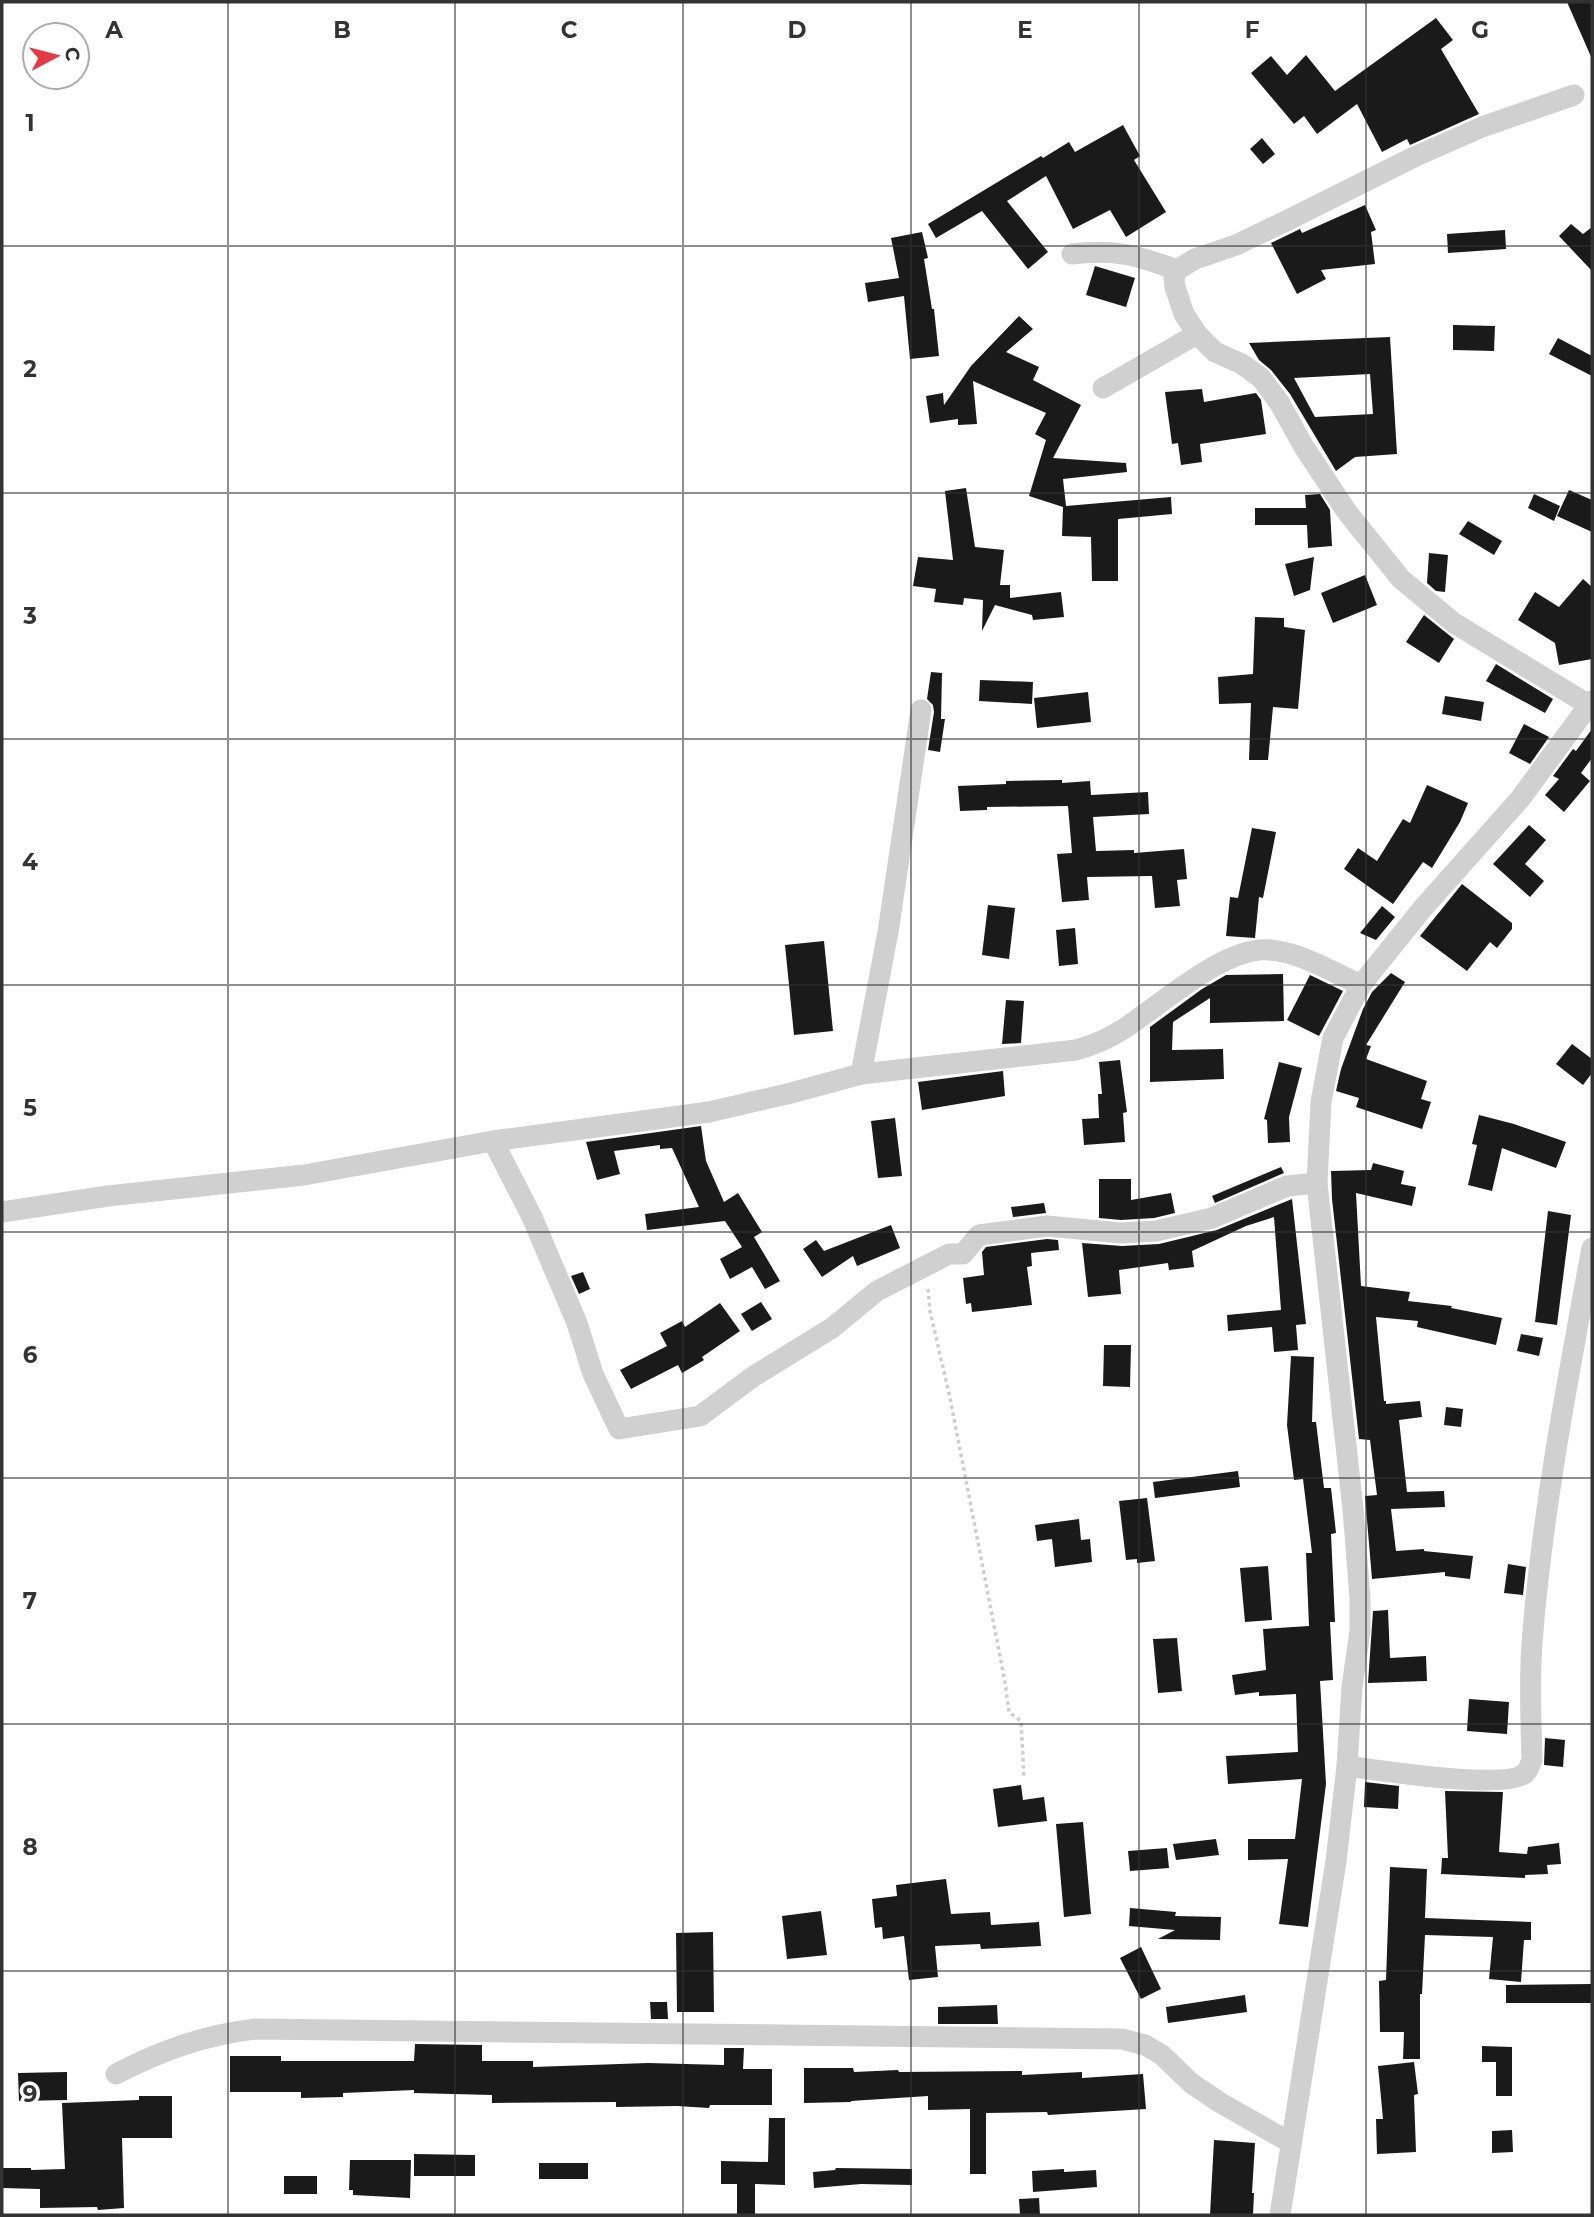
<svg xmlns="http://www.w3.org/2000/svg" width="1594" height="2217" font-family="Montserrat,sans-serif">
<style>
.building{fill:#1a1a1a;fill-rule:evenodd}
.lines{fill:none;stroke-linecap:round;stroke-linejoin:round}
.path{stroke:#cdcdcd;stroke-width:3.5;stroke-dasharray:3.5 3.5;stroke-linecap:butt}
.minor{stroke:#d0d0d0;stroke-width:21}
.grid{fill:none;stroke:#333;stroke-width:2;stroke-opacity:0.55}
.grid-label{font-size:23px;text-anchor:middle;font-weight:bold;fill:#333;stroke:#fff;stroke-width:7;stroke-linejoin:round;paint-order:stroke}
</style>
<rect width="100%" height="100%" fill="#fff"/>
<g class="building">
<polygon points="1567,2 1592,2 1592,59"/>
<polygon points="1436,18 1453,40 1441,49 1479,114 1410,145 1407,139 1382,152 1357,104 1317,134 1304,116 1294,124 1251,73 1271,56 1287,75 1306,55 1335,91"/>
<polygon points="1123,125 1140,156 1134,160 1166,212 1126,237 1110,210 1073,229 1046,176 1007,201 1048,252 1028,269 982,211 936,238 928,224 1041,156 1043,158 1069,142 1075,152"/>
<polygon points="1262,138 1275,154 1263,164 1250,149"/>
<polygon points="1365,205 1376,230 1371,232 1375,264 1321,270 1326,279 1297,294 1271,243 1300,229 1302,233"/>
<polygon points="1571,224 1583,234 1592,227 1592,271 1559,236"/>
<polygon points="1505,230 1506,249 1448,253 1447,234"/>
<polygon points="922,232 928,258 924,259 932,309 934,309 939,356 910,359 904,296 868,302 865,283 899,278 891,238"/>
<polygon points="1095,266 1135,278 1126,307 1086,295"/>
<polygon points="1019,316 1033,329 1006,352 1039,367 1033,380 1081,405 1053,458 1126,463 1127,472 1063,479 1066,506 1171,497 1172,514 1118,519 1118,581 1092,581 1091,537 1062,536 1063,507 1029,496 1046,440 1035,434 1046,413 973,381 977,424 958,425 958,419 930,423 926,396 943,393 944,405 971,366"/>
<polygon points="1453,325 1495,326 1494,351 1453,350"/>
<path d="M1390,337l7,117 -42,3 -19,14 -46,-77 -19,-24 -12,-10 -10,-17zM1370,374l3,40 -58,3 -21,-39z"/>
<polygon points="1558,338 1592,356 1592,376 1549,354"/>
<polygon points="1202,389 1204,402 1256,393 1261,400 1266,434 1200,444 1202,462 1181,465 1178,443 1172,444 1165,392"/>
<polygon points="966,488 975,547 1004,550 1000,585 1010,585 1010,598 1061,592 1064,617 1033,620 1032,615 995,605 982,631 983,600 964,598 963,605 934,602 936,589 913,586 918,557 953,560 945,491"/>
<polygon points="1569,490 1592,500 1592,532 1557,516"/>
<polygon points="1320,494 1330,510 1332,546 1308,548 1307,525 1255,525 1255,508 1306,508 1305,495"/>
<polygon points="1534,494 1560,506 1554,521 1528,508"/>
<polygon points="1468,521 1502,541 1494,555 1459,534"/>
<polygon points="1429,553 1448,555 1445,592 1436,591 1427,583"/>
<polygon points="1314,557 1310,590 1294,596 1285,564"/>
<polygon points="1365,575 1377,605 1333,623 1321,593"/>
<polygon points="1583,579 1592,587 1592,659 1559,665 1555,643 1518,620 1535,592 1559,607"/>
<polygon points="1424,615 1454,639 1439,663 1406,642"/>
<polygon points="1255,617 1284,618 1284,627 1305,630 1298,709 1273,707 1268,760 1249,760 1251,703 1219,704 1218,677 1253,674"/>
<polygon points="1496,664 1553,699 1545,713 1486,681"/>
<polygon points="931,672 942,673 941,719 945,719 940,752 928,750 934,712 933,705 927,699"/>
<polygon points="980,680 1033,682 1032,704 979,701"/>
<polygon points="1088,692 1091,722 1037,728 1034,698"/>
<polygon points="1445,696 1484,702 1481,721 1442,714"/>
<polygon points="1524,724 1549,737 1530,764 1509,753"/>
<polygon points="1592,729 1592,758 1581,773 1590,781 1564,812 1545,795 1559,779 1553,776 1573,749 1576,751"/>
<polygon points="1062,780 1062,783 1090,781 1091,795 1148,792 1149,814 1093,817 1096,851 1134,850 1134,853 1184,849 1187,879 1177,880 1180,906 1155,908 1152,876 1087,877 1089,900 1062,902 1057,854 1072,853 1068,806 987,807 987,810 960,811 958,786 1006,784 1006,781"/>
<polygon points="1427,785 1468,803 1460,822 1432,868 1423,862 1393,904 1344,869 1358,848 1377,861 1403,819 1410,823"/>
<polygon points="1529,825 1546,840 1525,864 1544,881 1530,897 1493,864"/>
<polygon points="1252,828 1276,832 1263,898 1259,897 1255,938 1226,936 1230,897 1238,898"/>
<polygon points="1462,884 1512,923 1512,929 1497,948 1490,942 1467,971 1420,936"/>
<polygon points="988,905 1015,908 1009,959 982,955"/>
<polygon points="1382,906 1395,917 1376,940 1360,933"/>
<polygon points="1075,928 1078,964 1059,966 1056,930"/>
<polygon points="824,941 833,1031 794,1035 785,945"/>
<polygon points="1391,973 1405,982 1366,1045 1371,1046 1366,1059 1427,1081 1421,1099 1431,1102 1422,1129 1356,1107 1359,1098 1336,1091 1341,1069 1363,1009 1372,992"/>
<polygon points="1283,974 1284,1021 1210,1023 1210,998 1173,1022 1172,1050 1223,1049 1224,1079 1150,1082 1150,1027 1202,989 1226,975"/>
<polygon points="1310,975 1343,991 1319,1036 1287,1020"/>
<polygon points="1006,1000 1024,1001 1021,1043 1002,1044"/>
<polygon points="1572,1044 1592,1059 1592,1073 1583,1085 1556,1064"/>
<polygon points="1120,1060 1127,1112 1123,1113 1125,1142 1084,1145 1082,1119 1099,1118 1098,1094 1102,1094 1099,1062"/>
<polygon points="1279,1062 1302,1068 1289,1117 1290,1142 1268,1143 1267,1120 1264,1119"/>
<polygon points="1003,1071 1005,1096 922,1110 918,1082"/>
<polygon points="1479,1115 1514,1124 1566,1142 1556,1168 1502,1148 1492,1191 1468,1185 1477,1145 1472,1144"/>
<polygon points="895,1118 902,1176 878,1178 871,1121"/>
<polygon points="701,1126 706,1161 724,1202 738,1193 762,1232 754,1237 780,1281 765,1289 752,1267 730,1279 720,1259 742,1247 725,1221 647,1230 645,1214 699,1207 672,1148 660,1149 660,1145 614,1151 620,1174 597,1180 586,1142"/>
<polygon points="1373,1163 1404,1171 1401,1184 1416,1187 1412,1206 1356,1193 1361,1286 1410,1292 1408,1301 1452,1306 1451,1308 1502,1318 1496,1345 1417,1327 1418,1321 1376,1317 1384,1401 1386,1401 1386,1404 1420,1401 1422,1417 1399,1420 1407,1492 1444,1491 1445,1507 1391,1509 1396,1551 1424,1549 1424,1551 1473,1556 1470,1579 1445,1576 1445,1572 1372,1579 1365,1496 1377,1495 1370,1440 1359,1439 1332,1199 1331,1171 1371,1170"/>
<polygon points="1281,1167 1284,1173 1215,1203 1212,1196"/>
<polygon points="1099,1179 1131,1179 1131,1200 1171,1193 1175,1213 1154,1218 1121,1220 1099,1218"/>
<polygon points="1292,1199 1306,1324 1296,1325 1298,1350 1274,1352 1272,1327 1228,1331 1227,1315 1281,1310 1274,1217 1246,1226 1192,1251 1194,1267 1169,1270 1168,1263 1119,1270 1121,1294 1088,1297 1082,1243 1122,1246 1159,1244 1217,1230"/>
<polygon points="1044,1203 1046,1213 1013,1217 1011,1207"/>
<polygon points="1548,1211 1571,1215 1557,1325 1535,1322"/>
<polygon points="891,1225 900,1248 857,1266 853,1256 822,1277 803,1249 816,1240 824,1251"/>
<polygon points="1047,1239 1058,1240 1059,1250 1031,1253 1032,1266 1027,1267 1032,1305 972,1312 971,1303 966,1304 963,1278 984,1275 982,1252 986,1247"/>
<polygon points="583,1272 590,1289 579,1294 571,1276"/>
<polygon points="761,1302 772,1319 752,1331 741,1314"/>
<polygon points="720,1303 740,1331 702,1357 704,1360 682,1373 678,1365 631,1389 620,1370 667,1346 660,1333 682,1321 685,1327"/>
<polygon points="1521,1334 1543,1338 1539,1356 1517,1351"/>
<polygon points="1104,1345 1131,1345 1130,1387 1103,1386"/>
<polygon points="1291,1356 1314,1357 1312,1422 1316,1422 1324,1488 1331,1488 1336,1533 1331,1534 1335,1622 1330,1622 1333,1680 1320,1681 1326,1784 1308,1927 1279,1924 1288,1859 1248,1860 1248,1839 1295,1839 1302,1779 1228,1784 1226,1756 1298,1752 1296,1694 1259,1696 1259,1692 1235,1695 1232,1675 1266,1670 1263,1629 1309,1626 1306,1553 1312,1553 1303,1479 1294,1480 1287,1425"/>
<polygon points="1446,1407 1463,1409 1461,1427 1444,1425"/>
<polygon points="1238,1471 1240,1487 1155,1498 1153,1482"/>
<polygon points="1147,1498 1155,1561 1137,1563 1137,1559 1126,1560 1119,1501"/>
<polygon points="1079,1519 1081,1540 1090,1539 1092,1562 1055,1567 1052,1539 1037,1541 1035,1525"/>
<polygon points="1508,1564 1526,1567 1523,1595 1504,1593"/>
<polygon points="1268,1566 1272,1620 1245,1622 1240,1568"/>
<polygon points="1388,1610 1390,1658 1426,1656 1427,1681 1368,1683 1373,1611"/>
<polygon points="1177,1638 1182,1691 1158,1693 1153,1639"/>
<polygon points="1469,1699 1509,1702 1507,1734 1467,1731"/>
<polygon points="1545,1738 1565,1740 1563,1767 1544,1765"/>
<polygon points="1365,1782 1399,1786 1398,1809 1364,1807"/>
<polygon points="1021,1785 1023,1800 1044,1797 1047,1821 998,1827 993,1789"/>
<polygon points="1445,1791 1503,1792 1499,1852 1527,1854 1528,1847 1559,1843 1561,1864 1547,1865 1548,1874 1525,1875 1525,1878 1441,1874 1442,1858 1448,1858"/>
<polygon points="1083,1822 1091,1914 1064,1917 1056,1824"/>
<polygon points="1216,1839 1219,1855 1176,1860 1173,1844"/>
<polygon points="1167,1848 1169,1868 1130,1871 1128,1851"/>
<polygon points="1390,1867 1427,1869 1425,1918 1531,1922 1531,1940 1524,1940 1521,1982 1489,1979 1493,1937 1425,1935 1422,1994 1420,1994 1420,2059 1403,2059 1404,2032 1380,2032 1379,1981 1386,1980"/>
<polygon points="946,1879 951,1914 990,1912 991,1925 1039,1922 1041,1946 981,1949 980,1944 935,1946 938,1977 909,1980 904,1936 883,1939 882,1927 875,1928 872,1899 897,1896 896,1885"/>
<polygon points="1130,1908 1176,1912 1175,1916 1221,1917 1220,1940 1158,1939 1175,1930 1129,1926"/>
<polygon points="821,1911 827,1955 787,1959 782,1916"/>
<polygon points="713,1932 714,2012 677,2012 676,1933"/>
<polygon points="1141,1947 1161,1989 1141,1999 1120,1958"/>
<polygon points="1592,1984 1592,2003 1506,2003 1506,1985"/>
<polygon points="1245,1995 1247,2012 1168,2023 1166,2007"/>
<polygon points="650,2002 667,2002 668,2019 651,2019"/>
<polygon points="997,2005 998,2024 938,2024 938,2007"/>
<polygon points="415,2044 482,2045 482,2061 533,2061 533,2067 648,2063 724,2065 724,2048 744,2048 743,2069 772,2069 772,2105 710,2105 709,2108 677,2106 616,2107 616,2102 492,2103 492,2095 414,2093 414,2090 343,2093 343,2097 301,2098 301,2092 230,2092 230,2056 281,2056 281,2061 414,2061"/>
<polygon points="1482,2046 1512,2047 1512,2096 1496,2096 1496,2062 1482,2062"/>
<polygon points="1414,2062 1418,2094 1414,2095 1416,2152 1377,2154 1376,2119 1383,2119 1378,2066"/>
<polygon points="804,2068 853,2068 854,2072 898,2070 899,2072 1022,2071 1022,2075 1082,2072 1082,2078 1143,2074 1146,2109 1048,2115 1047,2112 986,2113 986,2174 970,2174 970,2109 928,2110 928,2096 851,2101 851,2102 804,2103"/>
<polygon points="67,2072 67,2100 19,2101 18,2073"/>
<polygon points="139,2096 172,2096 172,2138 122,2138 124,2208 98,2210 97,2207 40,2208 40,2189 2,2188 2,2168 31,2168 31,2170 65,2169 62,2103 139,2100"/>
<polygon points="769,2118 785,2118 785,2185 755,2184 755,2215 737,2215 737,2184 721,2184 721,2161 768,2162"/>
<polygon points="1512,2130 1513,2152 1492,2153 1492,2131"/>
<polygon points="1214,2140 1255,2143 1252,2193 1254,2193 1253,2215 1210,2215"/>
<polygon points="414,2154 475,2155 475,2176 414,2176"/>
<polygon points="350,2160 411,2160 410,2198 353,2195 353,2190 349,2190"/>
<rect x="539" y="2163" width="49" height="16"/>
<polygon points="836,2168 912,2169 912,2185 861,2184 814,2188 813,2172 835,2170"/>
<polygon points="1064,2169 1064,2172 1096,2170 1097,2187 1033,2192 1032,2171"/>
<rect x="284" y="2176" width="33" height="18"/>
<polygon points="1039,2198 1040,2215 1020,2215 1019,2199"/>
</g>
<g class="lines">
<polyline class="path" points="928,1289 930,1311 950,1398 1005,1682 1009,1712 1021,1721 1024,1779"/>
<g class="minor">
<polyline points="1574,95 1482,127 1414,157 1288,220 1236,245 1195,259 1177,270 1174,278 1175,287 1184,314 1197,334 1215,352 1242,364 1261,378 1279,402 1304,447 1347,512 1401,579 1454,623 1589,705"/>
<path d="M1072,254c44,-5 64,1 105,16"/>
<polyline points="1103,388 1197,334"/>
<polyline points="861,1074 888,932 921,710"/>
<polyline points="493,1141 532,1217 577,1323 593,1374 619,1429 700,1416 754,1376 832,1328 877,1291 949,1254 963,1254 979,1235 1047,1226 1121,1233 1156,1231 1212,1218 1287,1186 1317,1183"/>
<path d="M2,1212l106,-16 196,-21 189,-34 216,-29 82,-19 70,-19 215,-24c18,-5 34,-12 49,-22 37,-24 101,-83 145,-78 32,3 62,22 91,35"/>
<path d="M1347,1766c31,4 155,24 177,8 5,-3 5,-8 8,-14 -1,-39 -3,-78 0,-117 10,-131 36,-265 60,-395"/>
<path d="M116,2074c46,-24 89,-39 140,-45l866,10 23,6 17,10 29,28 28,19 72,41"/>
<polyline points="1280,2215 1336,1861 1347,1766 1352,1687 1360,1631 1360,1598 1353,1509 1317,1183 1321,1102 1333,1038 1361,985 1423,908 1520,799 1592,701"/>
</g>
</g>
<path class="grid" d="M228,2v2213M455,2v2213M683,2v2213M911,2v2213M1139,2v2213M1366,2v2213M2,246h1590M2,493h1590M2,739h1590M2,985h1590M2,1232h1590M2,1478h1590M2,1724h1590M2,1971h1590"/>
<g class="grid-label">
<text x="114" y="38">A</text>
<text x="342" y="38">B</text>
<text x="569" y="38">C</text>
<text x="797" y="38">D</text>
<text x="1025" y="38">E</text>
<text x="1252" y="38">F</text>
<text x="1480" y="38">G</text>
<text x="30" y="131">1</text>
<text x="30" y="377">2</text>
<text x="30" y="624">3</text>
<text x="30" y="870">4</text>
<text x="30" y="1116">5</text>
<text x="30" y="1363">6</text>
<text x="30" y="1609">7</text>
<text x="30" y="1855">8</text>
<text x="30" y="2102">9</text>
</g>
<rect width="1594" height="2217" fill="none" stroke="#333333" stroke-width="7"/>
<g transform="translate(56 56) rotate(83)"><circle r="33" fill="#ffffff" stroke="#adadad" stroke-width="2"/>
<path d="M0-5L12 26L0 18L-12 26Z" fill="#e63946"/>
<text y="-10" font-size="19" font-weight="bold" text-anchor="middle" fill="#333333">С</text>
</g>
</svg>
